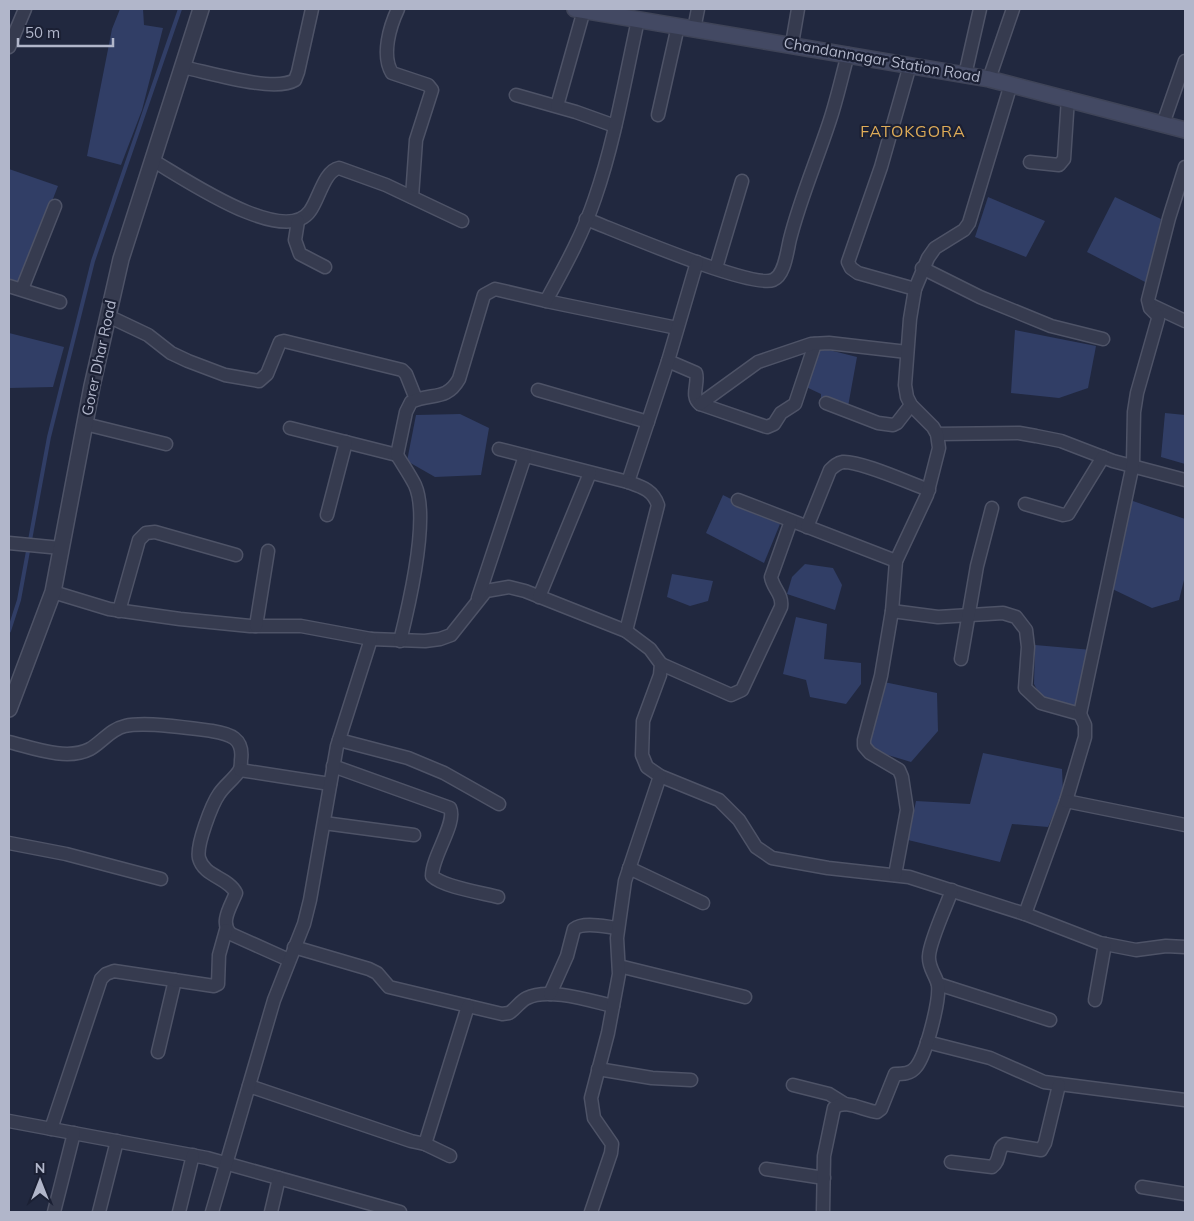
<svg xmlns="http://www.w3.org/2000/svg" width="1194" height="1221" font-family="Mulish,sans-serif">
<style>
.water{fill:#313e66}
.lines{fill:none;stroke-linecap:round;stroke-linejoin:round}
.stream{stroke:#313e66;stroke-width:4}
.minor-casing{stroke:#4e5367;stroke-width:15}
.tertiary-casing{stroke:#4e5367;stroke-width:18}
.secondary-casing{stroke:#3f4458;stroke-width:18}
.minor{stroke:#363b4f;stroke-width:12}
.tertiary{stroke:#363b4f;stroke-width:15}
.secondary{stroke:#434963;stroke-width:15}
.labels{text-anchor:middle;stroke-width:4.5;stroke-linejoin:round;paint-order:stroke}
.street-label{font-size:15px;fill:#b1b6ca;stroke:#1b2034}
.neighbourhood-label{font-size:16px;letter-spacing:1px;fill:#dfac58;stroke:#1b2034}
</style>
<rect width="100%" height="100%" fill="#21283f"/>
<g class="water">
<polygon points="120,9 143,9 144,25 163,28 142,110 121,165 87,156 112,29"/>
<polygon points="9,169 58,186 19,285 9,281"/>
<polygon points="988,197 1045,221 1026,257 975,237"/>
<polygon points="1115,197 1161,219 1147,283 1087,252"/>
<polygon points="1015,330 1096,346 1088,388 1059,398 1011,393"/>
<polygon points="9,333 64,347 53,387 9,388"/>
<polygon points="817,347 857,357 847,412 821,405 821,394 804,386"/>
<polygon points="1165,413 1185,415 1185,464 1161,457"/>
<polygon points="460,414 489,428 481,475 435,477 407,461 416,415"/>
<polygon points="723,495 780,524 764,563 706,533"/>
<polygon points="1130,500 1185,519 1185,576 1179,600 1152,608 1104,585"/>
<polygon points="805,564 833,568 842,585 835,610 787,594 792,577"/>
<polygon points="672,574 713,581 708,601 690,606 667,597"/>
<polygon points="796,617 827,624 824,659 861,663 861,684 846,704 810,697 806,680 783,674"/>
<polygon points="1035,645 1092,650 1080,708 1041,697 1034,684"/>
<polygon points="884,682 937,693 938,731 911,762 868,749"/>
<polygon points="983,753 1062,769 1063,793 1048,827 1012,824 1000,862 908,840 916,801 970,804"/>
</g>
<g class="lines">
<polyline class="stream" points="9,631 19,600 49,437 93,261 180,9"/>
<defs>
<g id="minor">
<path d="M398,9c-8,17 -17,46 -6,64l36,12 4,5 -16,50 -4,57"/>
<polyline points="694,29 698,9"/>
<polyline points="792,44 798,9"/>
<polyline points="9,47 25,9"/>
<polyline points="910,65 881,167 848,262 851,268 858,273 915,289"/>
<path d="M182,67c26,5 92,26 113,13l3,-8 14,-63"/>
<polyline points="965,75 980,9"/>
<polyline points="989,79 1013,9"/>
<polyline points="516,95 576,112 615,126"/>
<polyline points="557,106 584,10"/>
<polyline points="658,115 678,26"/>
<polyline points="1163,124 1185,61"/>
<path d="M152,160c30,17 132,88 158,51 9,-12 14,-40 29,-43l47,17 76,36"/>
<polyline points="1030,162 1059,165 1064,159 1068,98"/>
<path d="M586,219c29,11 165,70 187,61 12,-5 14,-29 17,-41 10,-40 27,-79 40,-119 7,-21 12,-44 18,-66"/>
<polyline points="298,221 295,240 300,254 325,267"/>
<polyline points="716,268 742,181"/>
<polyline points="922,268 980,297 1051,326 1103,339"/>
<polyline points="9,286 60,302"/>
<polyline points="22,289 55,206"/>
<polyline points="546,301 677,328"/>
<polyline points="1151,305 1185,321"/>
<polyline points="108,316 148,335 171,353 188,361 225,375 259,381 267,374 280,342 284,341 402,370 406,374 416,399"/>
<path d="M668,361l28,12c3,11 -6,23 4,31l67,23 7,-3 7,-11 14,-9 20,-60"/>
<polyline points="538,390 648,422"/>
<polyline points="826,403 878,423 893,425 897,423 911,405"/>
<polyline points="700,404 758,362 811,344 829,343 907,352"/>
<polyline points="85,424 166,444"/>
<polyline points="290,428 397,455"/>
<polyline points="937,434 1019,433 1036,436 1061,441 1113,461 1185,480"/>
<polyline points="499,449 628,482 668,361 697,262"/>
<polyline points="738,500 896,561"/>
<polyline points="1025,504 1063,515 1068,514 1103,457"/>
<polyline points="327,515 346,442"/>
<path d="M807,527l23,-57c4,-4 7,-7 13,-8 18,-1 66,21 86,28"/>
<polyline points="9,543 61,548"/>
<polyline points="53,592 109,609 180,619 250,626 301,626 371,639 425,641 440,639 451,635 486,591 509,587 525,591 626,631 650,649 661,664 660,675 643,721 642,755 647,767 660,776 719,800 739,820 756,847 772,858 828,868 909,877 1025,914 1100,943 1136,950 1166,946 1185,947"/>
<polyline points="539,597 590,473"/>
<polyline points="478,598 525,456"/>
<polyline points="119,611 139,540 146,533 155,532 236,555"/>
<polyline points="892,611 938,617 1003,613 1016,617 1026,630 1028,647 1025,688 1041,703 1080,714 1085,725 1085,737 1066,801 1025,914"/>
<polyline points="256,626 268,551"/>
<path d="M626,631l32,-126c-5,-15 -16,-18 -30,-23"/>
<path d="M400,641c9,-36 30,-123 15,-156 -5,-10 -12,-20 -18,-30l9,-43 5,-10c20,-10 35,0 48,-23l25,-84 11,-6 51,12c18,-33 37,-67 49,-103 20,-58 30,-119 43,-178"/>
<polyline points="961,659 977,566 992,508"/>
<path d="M661,664l70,31 11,-5 39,-83c2,-13 -8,-18 -10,-30l20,-56"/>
<polyline points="1080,714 1133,464 1134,412 1137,393 1158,319 1157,315 1150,308 1148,300 1169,218 1185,167"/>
<polyline points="339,740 408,758 444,773 499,804"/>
<path d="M9,742c24,6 58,19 81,7 12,-7 21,-20 35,-23 20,-5 65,2 87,5 18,3 32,7 29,29 0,3 0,8 -2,11 -5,8 -14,14 -20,23 -7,10 -23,51 -20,64 5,19 29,19 37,35 -5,13 -17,30 -5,41l58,26"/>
<path d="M333,766l117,42c7,15 -18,48 -18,68 11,11 51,17 66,21"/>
<polyline points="240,770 330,784"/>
<polyline points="1066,801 1185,825"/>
<polyline points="324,823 414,835"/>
<polyline points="9,843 66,854 161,879"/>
<polyline points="629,868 703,903"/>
<polyline points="895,875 907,810 902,777 899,770 870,753 864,746 864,740 881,676 892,611 896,561 927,495 939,448 937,434 933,427 911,405 907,397 905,385 910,319 915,289 928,258 935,248 964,230 969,223 1011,84"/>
<path d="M294,947l75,22 8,4 12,14 113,27 7,-1c7,-4 11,-12 18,-15 21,-11 64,3 86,8"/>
<polyline points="619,966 745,997"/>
<polyline points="938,984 1050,1020"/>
<path d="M550,994l17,-38 7,-27c10,-8 32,-2 44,-1"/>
<polyline points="1095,1000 1105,944"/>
<polyline points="927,1042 990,1058 1044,1082 1185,1100"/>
<polyline points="158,1052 175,980"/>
<polyline points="598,1069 652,1078 691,1080"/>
<polyline points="793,1085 829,1094 845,1104"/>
<polyline points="249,1086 411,1141 425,1144 450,1156"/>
<polyline points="9,1121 207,1158 400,1212"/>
<polyline points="51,1129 101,979 106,974 114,971 214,986 218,984 219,955 226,930"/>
<polyline points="425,1144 468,1006"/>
<path d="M951,1162l41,5c9,-6 5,-19 13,-23l36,6 4,-7 14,-58"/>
<polyline points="766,1169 824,1178"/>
<polyline points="1142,1187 1185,1194"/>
<polyline points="54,1212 74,1133"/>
<polyline points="99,1212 117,1141"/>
<polyline points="179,1212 193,1155"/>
<polyline points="212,1212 274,1000 304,924 310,900 337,746 371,639"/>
<polyline points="271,1212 279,1178"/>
<polyline points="591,1212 611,1153 612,1144 594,1118 591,1098 608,1033 619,974 617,938 625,881 660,776"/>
<path d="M823,1212l1,-56 10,-48c11,-10 30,3 43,4l4,-3 14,-35c7,0 16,0 21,-7 10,-12 24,-66 22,-82 -2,-10 -10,-17 -9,-29 1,-16 17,-49 23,-66"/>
</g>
<polyline id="tertiary" points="9,709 53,592 92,386 121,259 201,9"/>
<polyline id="secondary" points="575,9 989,79 1185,130"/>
</defs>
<use href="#minor" class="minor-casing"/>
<use href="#tertiary" class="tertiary-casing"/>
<use href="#secondary" class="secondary-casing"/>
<use href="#minor" class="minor"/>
<use href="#tertiary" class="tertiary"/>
<use href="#secondary" class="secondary"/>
</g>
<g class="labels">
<g class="street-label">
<text transform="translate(882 60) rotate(10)" y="5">Chandannagar Station Road</text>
<text transform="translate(99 358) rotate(-78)" y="5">Gorer Dhar Road</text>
</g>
<g class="neighbourhood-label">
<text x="913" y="137">FATOKGORA</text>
</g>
</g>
<rect width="1194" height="1221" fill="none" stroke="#b1b6ca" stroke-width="20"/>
<g transform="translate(40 1181)" stroke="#1b2034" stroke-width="4" paint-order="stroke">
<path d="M0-4L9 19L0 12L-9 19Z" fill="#b1b6ca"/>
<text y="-8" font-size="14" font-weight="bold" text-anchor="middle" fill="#b1b6ca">N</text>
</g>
<path d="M18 38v8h95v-8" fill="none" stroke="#b1b6ca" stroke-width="2.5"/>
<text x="25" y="38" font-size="15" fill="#b1b6ca" stroke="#1b2034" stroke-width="4" paint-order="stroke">50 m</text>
</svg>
